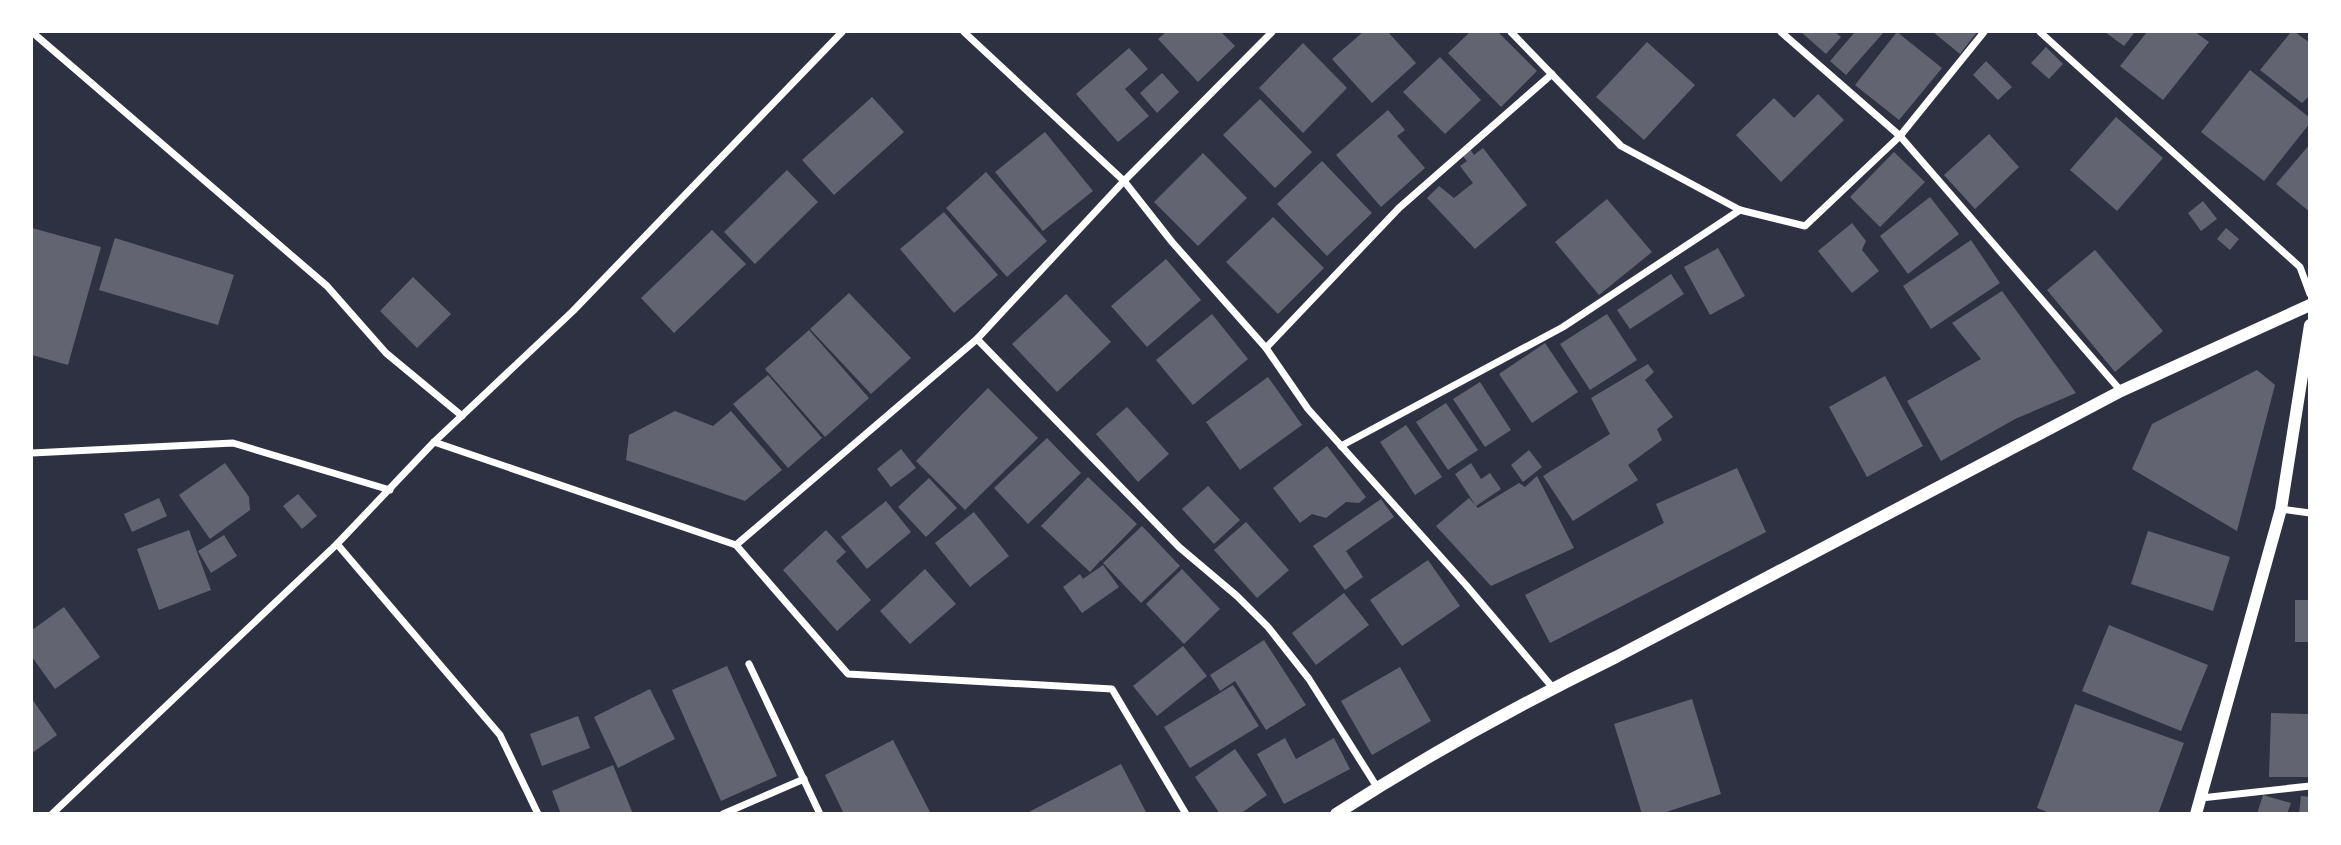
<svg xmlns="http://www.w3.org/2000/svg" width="2341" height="845" font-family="Jost,sans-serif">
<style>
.building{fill:#626471}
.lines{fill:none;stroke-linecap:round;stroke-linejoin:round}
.minor{stroke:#fff;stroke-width:7}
.tertiary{stroke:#fff;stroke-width:12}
</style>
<rect width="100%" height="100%" fill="#2d3142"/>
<g class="building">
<polygon points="1166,32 1221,32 1235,46 1198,82 1158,39"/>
<polygon points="1363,32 1388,32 1416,63 1372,103 1332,59"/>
<polygon points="1470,32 1498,32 1537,71 1501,107 1448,53"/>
<polygon points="1801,32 1835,32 1841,37 1826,54"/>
<polygon points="1855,32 1884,32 1846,75 1830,61"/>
<polygon points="1897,32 1942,68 1899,120 1855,85"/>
<polygon points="1933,32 1977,32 1960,54"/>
<polygon points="2105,32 2135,32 2124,46"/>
<polygon points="2147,32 2195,32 2209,42 2163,100 2120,66"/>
<polygon points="2291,32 2295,32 2310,43 2310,95 2302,103 2260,70"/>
<polygon points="1647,42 1695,85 1644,140 1596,97"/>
<polygon points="1303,43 1347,88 1303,133 1259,88"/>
<polygon points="2046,47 2063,64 2049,79 2031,63"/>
<polygon points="1129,48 1148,69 1125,89 1149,116 1118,142 1076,94"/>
<polygon points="1440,57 1481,100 1445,134 1403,92"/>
<polygon points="1986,61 2012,87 1998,100 1973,75"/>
<polygon points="2250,70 2310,118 2310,123 2264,181 2201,132"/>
<polygon points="1162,73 1179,92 1157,113 1140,93"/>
<polygon points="1818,94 1844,120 1781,182 1736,135 1774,98 1794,118"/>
<polygon points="872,97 904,132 834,195 802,160"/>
<polygon points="1260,99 1312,152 1275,188 1223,135"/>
<polygon points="1388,110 1405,130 1397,136 1425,168 1381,207 1336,155"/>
<polygon points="2116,117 2163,158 2117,211 2070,170"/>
<polygon points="1045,132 1093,191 1043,231 995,172"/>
<polygon points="1989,134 2019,167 1975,209 1944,175"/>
<polygon points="2310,144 2310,212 2276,184"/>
<polygon points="1483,148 1527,205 1475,249 1427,198 1439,186 1454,198 1473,183 1460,166 1467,161 1462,155 1470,149 1474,155"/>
<polygon points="1894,152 1925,182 1880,227 1850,197"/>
<polygon points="1203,153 1247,198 1198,246 1154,202"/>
<polygon points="1322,161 1372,213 1327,256 1277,204"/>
<polygon points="787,170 818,202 755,264 724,232"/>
<polygon points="986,172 1047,241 1007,277 946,208"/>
<polygon points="1930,197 1959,234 1908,274 1880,236"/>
<polygon points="1607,199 1652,252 1599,295 1555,242"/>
<polygon points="2203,201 2217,219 2201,231 2188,213"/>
<polygon points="944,212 998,275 954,313 900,249"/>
<polygon points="1273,217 1324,268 1278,314 1226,262"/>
<polygon points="1852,223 1866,241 1862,250 1879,271 1852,293 1818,251"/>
<polygon points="32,228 101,247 68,365 32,355"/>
<polygon points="2226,228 2239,239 2230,250 2217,239"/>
<polygon points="712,230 746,264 674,333 641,298"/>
<polygon points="115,238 234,275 218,325 99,290"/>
<polygon points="1971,240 2000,283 1931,329 1903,286"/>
<polygon points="1718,248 1745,296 1710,315 1684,267"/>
<polygon points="2095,250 2163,331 2115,372 2047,290"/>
<polygon points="1166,259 1201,300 1147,347 1111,306"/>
<polygon points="1671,274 1684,294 1630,329 1617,310"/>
<polygon points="413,277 451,314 417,348 380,311"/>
<polygon points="2002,291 2076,393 2015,419 1941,461 1907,401 1981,359 1952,323"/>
<polygon points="849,293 911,358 871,394 810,329"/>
<polygon points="1066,294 1111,342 1057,392 1012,344"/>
<polygon points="1212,314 1248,359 1193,405 1156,360"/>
<polygon points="1607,314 1637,360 1590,390 1560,344"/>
<polygon points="809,330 869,398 825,437 765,369"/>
<polygon points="1545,343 1578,392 1532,423 1499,374"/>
<polygon points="1648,364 1654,372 1645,380 1673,417 1657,429 1662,440 1628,465 1638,480 1573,521 1543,476 1610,434 1591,398"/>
<polygon points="2257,370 2275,385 2237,531 2132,469 2152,424"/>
<polygon points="768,375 822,438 788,468 733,404"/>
<polygon points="1885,376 1923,446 1867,477 1829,407"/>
<polygon points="1268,377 1302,425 1240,470 1206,422"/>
<polygon points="1480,382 1511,430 1485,447 1453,399"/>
<polygon points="988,388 1038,438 965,510 916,461"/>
<polygon points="1446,403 1478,450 1448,470 1416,422"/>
<polygon points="1127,407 1169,454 1138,482 1096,434"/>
<polygon points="675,411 713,426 731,411 782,470 745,501 626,460 629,435"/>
<polygon points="1406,425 1442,477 1415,495 1380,442"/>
<polygon points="1047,438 1081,473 1028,524 994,488"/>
<polygon points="1327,446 1366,497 1359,503 1346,502 1326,518 1312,514 1300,523 1273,488"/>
<polygon points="901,449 916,468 891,487 877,469"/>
<polygon points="1529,450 1542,467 1523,482 1511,465"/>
<polygon points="225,463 249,497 250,510 210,539 179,495"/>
<polygon points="1471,463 1481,479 1490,473 1501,489 1476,506 1455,474"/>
<polygon points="1737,468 1766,532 1550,643 1525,595 1664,523 1656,504"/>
<polygon points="1537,476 1574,548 1491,586 1436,526 1469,498 1478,508 1519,483 1525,487"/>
<polygon points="1088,477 1137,524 1101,561 1099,559 1100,561 1090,572 1041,526"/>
<polygon points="929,478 957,508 926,537 898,507"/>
<polygon points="1208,486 1240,520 1214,544 1182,509"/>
<polygon points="298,494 317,516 302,529 283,506"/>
<polygon points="159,498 167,516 132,532 124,514"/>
<polygon points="1381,499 1394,517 1346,551 1363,577 1345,590 1313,546"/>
<polygon points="886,501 911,532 867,569 841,537"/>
<polygon points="974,512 1009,556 970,587 935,543"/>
<polygon points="1246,522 1289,570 1257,598 1214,550"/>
<polygon points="1142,526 1180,566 1141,603 1103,563"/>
<polygon points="189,530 211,590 159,610 137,549"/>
<polygon points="826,530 846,552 836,561 871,600 837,631 783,570"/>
<polygon points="2148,531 2230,557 2213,611 2131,584"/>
<polygon points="224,535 237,556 211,573 198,551"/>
<polygon points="1428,560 1460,606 1402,646 1370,600"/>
<polygon points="1103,565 1119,587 1082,613 1063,587 1080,574 1083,579"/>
<polygon points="925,569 956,604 910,644 880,611"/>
<polygon points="1182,569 1220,609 1184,644 1146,604"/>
<polygon points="1344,593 1369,625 1316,665 1292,633"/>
<rect x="2295" y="600" width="15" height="42"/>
<polygon points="64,607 100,657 55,689 32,657 32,630"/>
<polygon points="2109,625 2208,665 2181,731 2082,691"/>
<polygon points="1264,640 1306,705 1266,730 1235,681 1220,691 1210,675"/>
<polygon points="1183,646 1207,676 1157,716 1133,686"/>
<polygon points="727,666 777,776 721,801 672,690"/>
<polygon points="1400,667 1431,721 1372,755 1341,701"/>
<polygon points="1233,685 1259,726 1190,768 1164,727"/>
<polygon points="650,689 675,739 618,768 594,717"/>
<polygon points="32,699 57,735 32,753"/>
<polygon points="1692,699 1721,794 1660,814 1642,814 1614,724"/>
<polygon points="2075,704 2184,743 2158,814 2052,814 2037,808"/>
<polygon points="2271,713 2310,714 2310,777 2269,777"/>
<polygon points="578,716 590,748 542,766 530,734"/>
<polygon points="1285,738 1296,759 1334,738 1350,769 1284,804 1257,754"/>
<polygon points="893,740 931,814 844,814 825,775"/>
<polygon points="1235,749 1267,795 1240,814 1220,814 1195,777"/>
<polygon points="1121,764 1147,814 1025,814"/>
<polygon points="613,765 633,814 561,814 552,791"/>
<polygon points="2263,795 2291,803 2287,814 2257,814"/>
<polygon points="2301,796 2310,797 2310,814 2299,814"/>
</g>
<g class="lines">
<g class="minor">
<polyline points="32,32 327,286 386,353 462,416"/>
<polyline points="964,32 1124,181 1172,242 1266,348 1308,409 1466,585 1553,688"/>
<polyline points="1511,32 1621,146 1740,210 1805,226 1900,136 1984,32"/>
<polyline points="1781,32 1900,136 2121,391"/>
<polyline points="2040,32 2300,267 2310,294"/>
<polyline points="977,339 1179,547 1237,596 1268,627 1309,679 1377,787"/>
<polyline points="1266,348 1399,208 1552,74"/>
<polyline points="434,442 736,545 848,674 1112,689 1186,814"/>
<polyline points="1341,446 1563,327 1740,210"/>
<polyline points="32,453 233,443 390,490"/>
<polyline points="2281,509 2310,513"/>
<polyline points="337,544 500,735 538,814"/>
<polyline points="736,545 977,339 1124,181 1272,32"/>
<polyline points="749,664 820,814"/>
<polyline points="2201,798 2310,786"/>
<polyline points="52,814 337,544 434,442 573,311 842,32"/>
<polyline points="723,814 804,779"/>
</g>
<g class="tertiary">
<path d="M1336,814c90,-58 184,-110 280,-157l505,-266 189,-86"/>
<polyline points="2196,814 2281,509 2310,325"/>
</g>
</g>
<rect width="2341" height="845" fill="none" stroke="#ffffff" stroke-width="66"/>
</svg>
